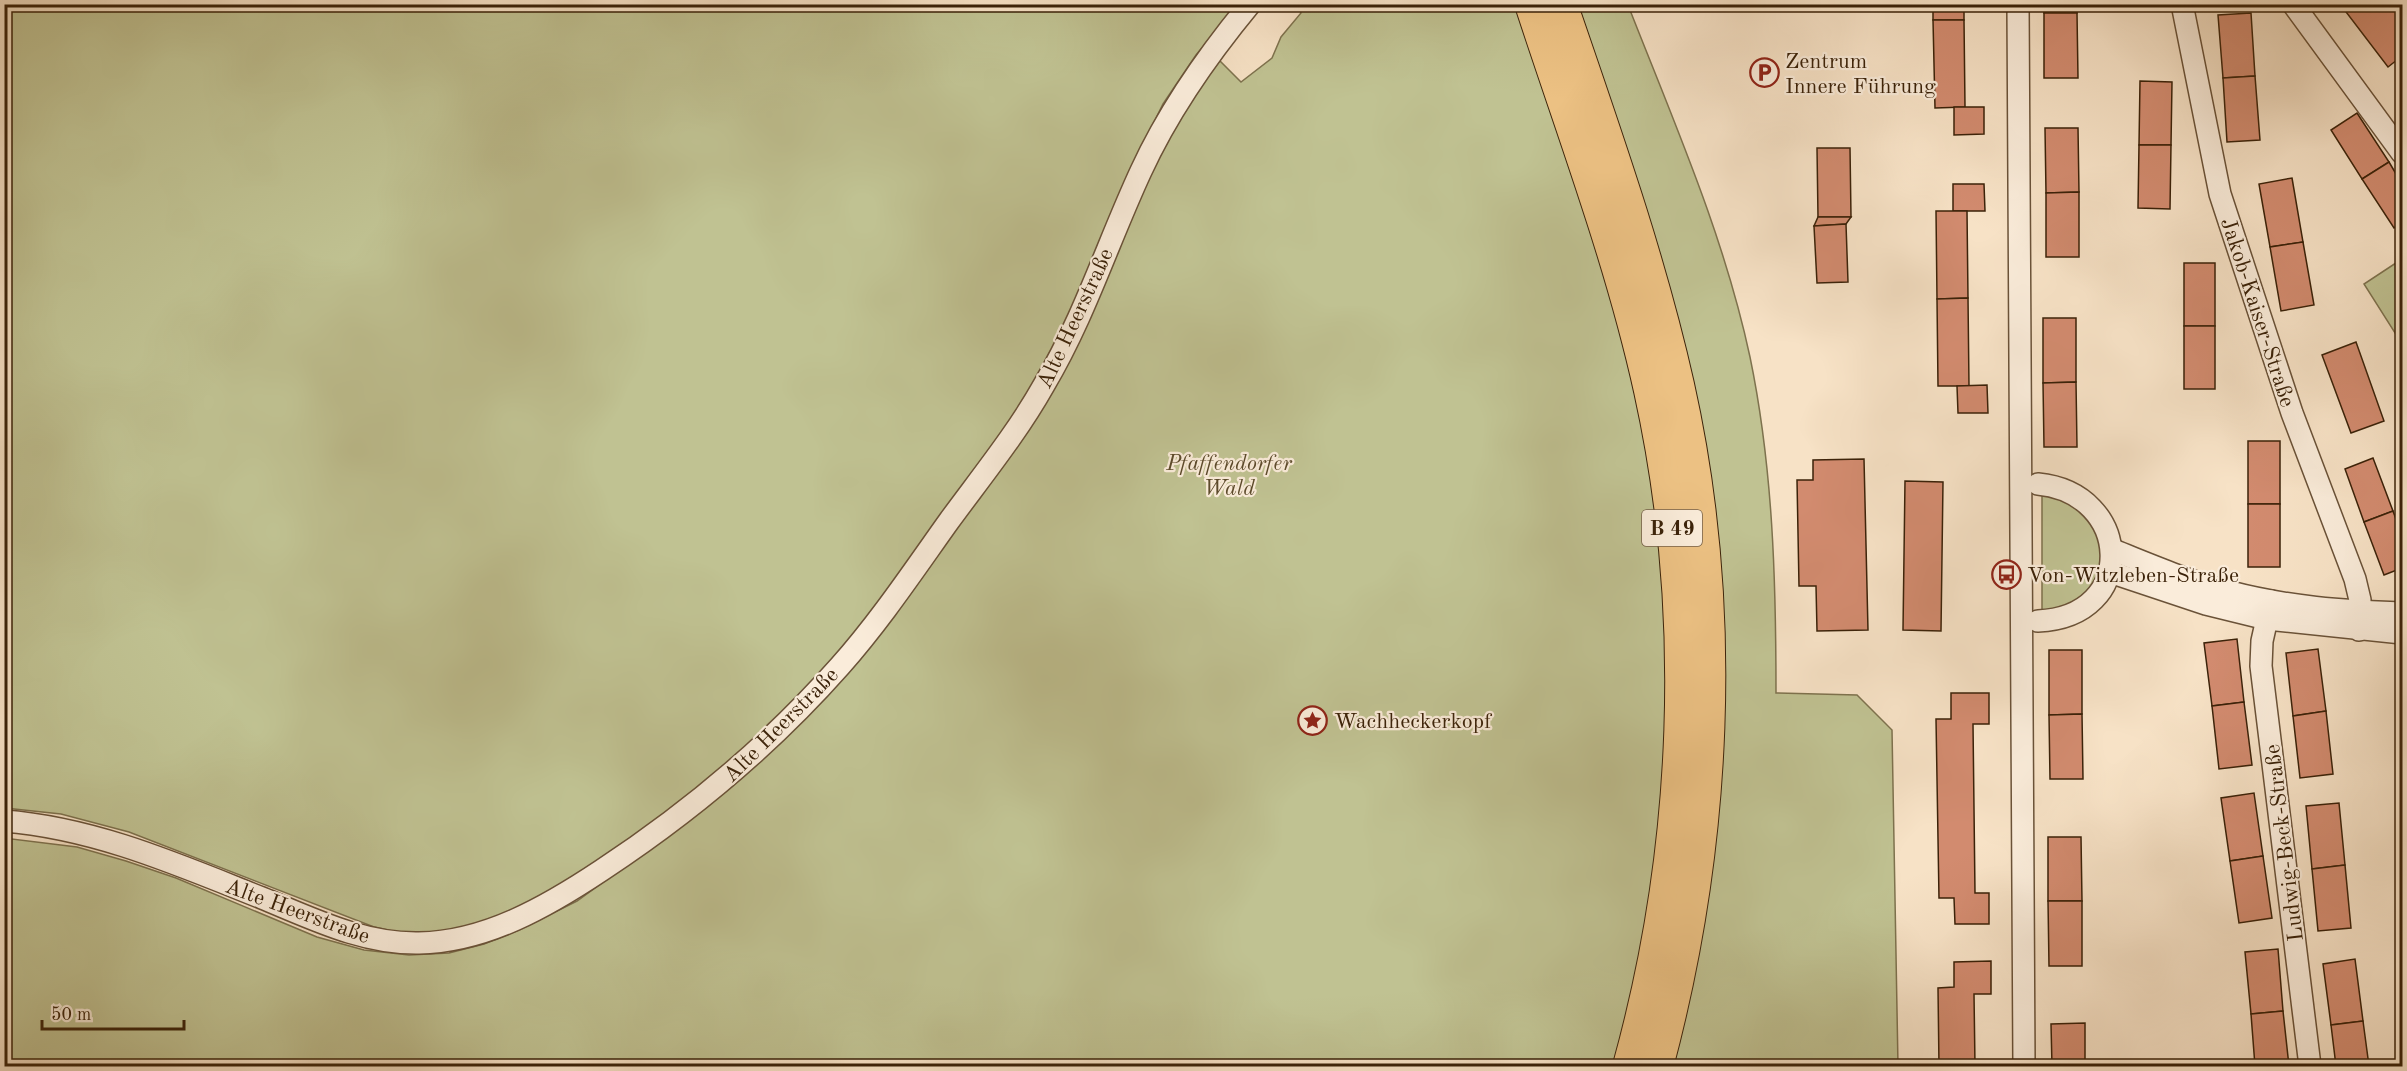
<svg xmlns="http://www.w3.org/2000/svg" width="2407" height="1071" font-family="'Old Standard TT',serif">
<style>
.green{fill:#c0c292;stroke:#7e724e;stroke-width:1.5}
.building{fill:#d28b6f;stroke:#3b2209;stroke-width:1.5}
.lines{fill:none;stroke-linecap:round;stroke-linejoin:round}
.minor-casing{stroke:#6a5238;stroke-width:24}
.highway-casing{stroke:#3b2209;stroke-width:34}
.minor{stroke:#faecda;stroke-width:21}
.highway{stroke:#ecc183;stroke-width:32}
.labels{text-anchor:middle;stroke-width:4.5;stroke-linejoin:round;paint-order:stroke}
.shield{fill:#faecda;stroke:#745f48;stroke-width:1.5}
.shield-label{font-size:21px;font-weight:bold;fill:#3b2209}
.poi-label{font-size:22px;fill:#3b2209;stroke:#faecda;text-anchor:start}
.street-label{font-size:22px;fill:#3b2209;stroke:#faecda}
.park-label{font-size:22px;font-style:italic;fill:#5c4a2b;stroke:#faecda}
</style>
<rect width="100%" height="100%" fill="#f7e2c6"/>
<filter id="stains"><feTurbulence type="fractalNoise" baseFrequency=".00333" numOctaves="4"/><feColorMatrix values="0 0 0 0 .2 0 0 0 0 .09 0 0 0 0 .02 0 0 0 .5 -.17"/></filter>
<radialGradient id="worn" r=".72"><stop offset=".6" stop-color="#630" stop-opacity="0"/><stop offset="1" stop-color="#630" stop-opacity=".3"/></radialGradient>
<g class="green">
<polygon points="5,5 1238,5 1196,55 1163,104 1126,179 1052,355 1013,424 831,666 724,773 564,886 488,921 456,930 425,933 397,932 374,927 129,832 61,814 5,808"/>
<polygon points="1297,5 1519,5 1641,393 1666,570 1674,746 1624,1066 5,1066 4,838 77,847 126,861 176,878 317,937 364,950 409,955 449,953 484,944 519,930 577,901 713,802 766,755 1022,436 1151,168 1216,57 1241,82 1272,58 1281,37 1301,13"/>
<path d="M1571,5h57c45,115 96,230 122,352 23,111 26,223 26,336l81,2 35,35 6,336h-231l46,-246z"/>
<polygon points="2402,259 2402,344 2364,284"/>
<path d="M2052,495c9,4 21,8 29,14 29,23 27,78 -8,95 -8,4 -21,5 -31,7v-115z"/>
</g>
<g class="building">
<rect x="1933" y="4" width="31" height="16"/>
<rect x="2044" y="4" width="33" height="9"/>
<polygon points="2340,4 2398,4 2402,10 2402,56 2388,67"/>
<polygon points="2044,13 2077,13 2078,78 2044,78"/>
<polygon points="2251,13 2255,76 2223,78 2218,15"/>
<polygon points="1933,20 1964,20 1965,107 1935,108"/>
<polygon points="2255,76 2260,140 2227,142 2223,78"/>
<polygon points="2140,81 2172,82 2171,145 2139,145"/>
<polygon points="1954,107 1984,107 1984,134 1954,135"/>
<polygon points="2357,113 2389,162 2362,179 2331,130"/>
<polygon points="2045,128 2078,128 2079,192 2046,193"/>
<polygon points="2139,145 2171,145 2170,209 2138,208"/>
<polygon points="1817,148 1850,148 1851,217 1818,217"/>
<polygon points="2389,162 2402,184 2402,223 2394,228 2362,179"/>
<polygon points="2292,178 2303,242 2270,247 2259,184"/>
<polygon points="1953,184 1984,184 1985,211 1953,211"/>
<polygon points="2079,192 2079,257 2046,257 2046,193"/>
<polygon points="1936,211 1967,211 1968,298 1937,299"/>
<polygon points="1818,217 1851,217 1846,224 1814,226"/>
<polygon points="1846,224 1848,282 1817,283 1814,226"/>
<polygon points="2303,242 2314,305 2281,311 2270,247"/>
<rect x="2184" y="263" width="31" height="63"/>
<polygon points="1968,298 1969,386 1938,386 1937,299"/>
<polygon points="2043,318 2076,318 2076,382 2043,383"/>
<rect x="2184" y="326" width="31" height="63"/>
<polygon points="2356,342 2384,421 2351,433 2322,355"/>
<polygon points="2076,382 2077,447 2044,447 2043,383"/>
<polygon points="1987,385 1988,413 1958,413 1957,386"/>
<rect x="2248" y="441" width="32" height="63"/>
<polygon points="2373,458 2393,511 2364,522 2345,469"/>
<polygon points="1864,459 1868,630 1817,631 1816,586 1799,586 1797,480 1813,480 1813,460"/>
<polygon points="1905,481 1943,482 1941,631 1903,630"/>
<rect x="2248" y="504" width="32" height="63"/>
<polygon points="2393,511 2402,536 2402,568 2384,575 2364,522"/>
<polygon points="2237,639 2244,702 2212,706 2204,643"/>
<polygon points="2318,649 2326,711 2293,716 2286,653"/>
<polygon points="2049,650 2082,650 2082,714 2049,715"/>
<polygon points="1951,693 1989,693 1989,724 1973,724 1975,893 1989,893 1989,924 1955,924 1954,898 1939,898 1936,719 1951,719"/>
<polygon points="2244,702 2252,765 2219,769 2212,706"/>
<polygon points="2326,711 2333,774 2300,778 2293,716"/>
<polygon points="2082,714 2083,779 2050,779 2049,715"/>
<polygon points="2254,793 2263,856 2230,861 2221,798"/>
<polygon points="2339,803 2345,865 2312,869 2306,806"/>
<polygon points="2048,837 2081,837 2082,901 2048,901"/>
<polygon points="2263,856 2272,918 2239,923 2230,861"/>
<polygon points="2345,865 2351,928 2318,931 2312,869"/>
<polygon points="2048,901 2082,901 2082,966 2049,966"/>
<polygon points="2278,949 2283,1011 2251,1014 2245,952"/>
<polygon points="2355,959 2363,1021 2331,1025 2323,964"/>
<polygon points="1991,961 1991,994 1974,994 1975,1066 1939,1066 1938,988 1954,987 1954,962"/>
<polygon points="2283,1011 2289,1066 2255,1066 2251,1014"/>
<polygon points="2363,1021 2369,1066 2336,1066 2331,1025"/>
<polygon points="2085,1023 2085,1066 2052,1066 2051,1024"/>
</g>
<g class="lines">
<defs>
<g id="minor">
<polyline points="2018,4 2024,1066"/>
<polyline points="2182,4 2220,194 2292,413 2355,579 2360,600 2359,630"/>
<polyline points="2293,4 2402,153"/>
<path d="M2038,484c94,9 101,133 0,137"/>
<path d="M2113,550c38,15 77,32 117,42 57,15 114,19 172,21"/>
<polyline points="2110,572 2206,604 2267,619 2402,633"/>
<polyline points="2271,601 2262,641 2261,666 2310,1066"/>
<path d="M4,821c91,7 175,44 258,77 51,21 101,46 157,45 67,-1 129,-37 183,-73 88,-58 168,-125 238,-204 40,-45 74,-96 109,-145 33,-45 68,-88 95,-136 40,-67 64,-143 97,-214 28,-61 66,-115 109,-167"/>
</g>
<g id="highway">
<path d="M1531,4c42,129 90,255 119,386 49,222 39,459 -21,676"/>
<path d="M1561,4c43,126 88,252 117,381 50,224 38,461 -21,681"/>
</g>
</defs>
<use href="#minor" class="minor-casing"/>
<use href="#highway" class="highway-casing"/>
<use href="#minor" class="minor"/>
<use href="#highway" class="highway"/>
</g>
<defs>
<symbol id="parking-ring" viewBox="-11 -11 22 22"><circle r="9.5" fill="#faecda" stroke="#8f2418" stroke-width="1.5"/><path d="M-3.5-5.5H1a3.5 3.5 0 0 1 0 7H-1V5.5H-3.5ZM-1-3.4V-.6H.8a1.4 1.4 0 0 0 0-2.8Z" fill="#8f2418"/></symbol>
<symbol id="bus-ring" viewBox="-11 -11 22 22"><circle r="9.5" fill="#faecda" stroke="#8f2418" stroke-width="1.5"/><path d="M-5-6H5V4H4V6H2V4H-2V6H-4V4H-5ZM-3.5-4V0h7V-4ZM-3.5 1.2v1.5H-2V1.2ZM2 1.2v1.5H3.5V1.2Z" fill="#8f2418"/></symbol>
<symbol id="sight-ring" viewBox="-11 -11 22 22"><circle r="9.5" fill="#faecda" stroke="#8f2418" stroke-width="1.5"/><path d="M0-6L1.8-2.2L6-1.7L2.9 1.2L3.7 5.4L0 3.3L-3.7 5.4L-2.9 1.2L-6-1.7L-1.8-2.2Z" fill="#8f2418"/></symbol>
</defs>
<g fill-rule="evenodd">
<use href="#parking-ring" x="1748" y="56" width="33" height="33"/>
<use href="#bus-ring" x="1990" y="558" width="33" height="33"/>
<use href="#sight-ring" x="1296" y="704" width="33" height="33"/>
</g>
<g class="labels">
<rect class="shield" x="1642" y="510" width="60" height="36" rx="4.5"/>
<g class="shield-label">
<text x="1672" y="535">B 49</text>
</g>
<g class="poi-label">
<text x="1785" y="68">Zentrum<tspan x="1785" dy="25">Innere Führung</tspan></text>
<text x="2027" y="582">Von-Witzleben-Straße</text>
<text x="1334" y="728">Wachheckerkopf</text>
</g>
<g class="street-label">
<text transform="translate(2259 312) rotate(72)" y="8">Jakob-Kaiser-Straße</text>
<text transform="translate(1074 318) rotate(-65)" y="8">Alte Heerstraße</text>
<text transform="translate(780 724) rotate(-45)" y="8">Alte Heerstraße</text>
<text transform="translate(2283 843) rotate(-97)" y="8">Ludwig-Beck-Straße</text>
<text transform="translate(298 910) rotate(20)" y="8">Alte Heerstraße</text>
</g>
<g class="park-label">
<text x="1229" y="470">Pfaffendorfer<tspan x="1229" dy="25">Wald</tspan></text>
</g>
</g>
<rect width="2407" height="1071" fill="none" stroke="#f7e2c6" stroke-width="24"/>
<rect x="6" y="6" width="2395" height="1059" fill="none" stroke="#3b2209" stroke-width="3"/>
<rect x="12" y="12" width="2383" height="1047" fill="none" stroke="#3b2209" stroke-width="1.5"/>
<path d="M42 1020v9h142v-9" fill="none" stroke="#3b2209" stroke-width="3"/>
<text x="51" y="1020" font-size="18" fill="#3b2209" stroke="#faecda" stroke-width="4.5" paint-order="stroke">50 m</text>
<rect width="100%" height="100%" filter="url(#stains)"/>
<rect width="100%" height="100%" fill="url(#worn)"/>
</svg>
